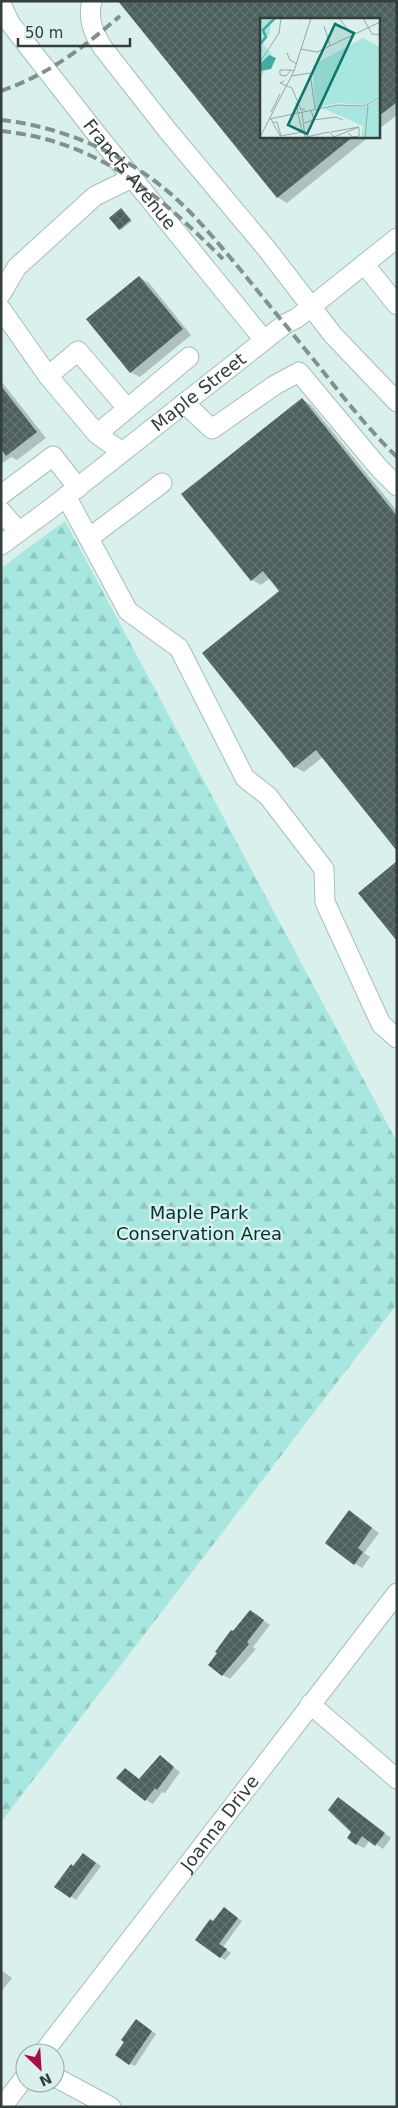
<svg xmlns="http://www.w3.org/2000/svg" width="398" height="2108" font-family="'DejaVu Sans',sans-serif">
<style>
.forest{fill:url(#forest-firs)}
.shadow{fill:#0003}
.building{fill:url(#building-cross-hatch)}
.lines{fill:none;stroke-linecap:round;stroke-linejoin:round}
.minor-casing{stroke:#a8bebb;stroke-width:21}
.minor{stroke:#fff;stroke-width:19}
.rail{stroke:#81918e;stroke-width:4;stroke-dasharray:10 5;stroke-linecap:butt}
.labels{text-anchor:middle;stroke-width:5;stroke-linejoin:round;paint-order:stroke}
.street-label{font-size:18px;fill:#343e3c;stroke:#d9f0ec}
.park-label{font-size:18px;fill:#00332f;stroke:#d9f0ec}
.inset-river{fill:none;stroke:#43aba0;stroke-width:2.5}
.inset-road{fill:none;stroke:#97a9a6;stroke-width:1}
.view{fill:#0f766e;fill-opacity:0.15;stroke:#0f766e;stroke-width:2.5}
.inset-edge{fill:none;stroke:#343e3c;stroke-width:2.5}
</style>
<defs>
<pattern id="forest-firs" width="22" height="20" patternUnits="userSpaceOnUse" patternTransform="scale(1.25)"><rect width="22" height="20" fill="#a7e7df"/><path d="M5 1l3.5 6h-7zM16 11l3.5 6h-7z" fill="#90c7c0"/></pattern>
<pattern id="building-cross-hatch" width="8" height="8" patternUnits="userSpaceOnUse" patternTransform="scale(1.25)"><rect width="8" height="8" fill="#4c5f5d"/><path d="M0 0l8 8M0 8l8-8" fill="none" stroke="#647372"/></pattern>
</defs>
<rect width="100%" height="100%" fill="#d9f0ec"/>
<polygon class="forest" points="65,521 397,1142 397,1304 1,1822 1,568"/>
<g class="shadow">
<polygon points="127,1 397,1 397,115 379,129 379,19 262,19 262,136 370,136 287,203 277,197"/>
<polygon points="122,210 132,221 121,230 119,229"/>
<polygon points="139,277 149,283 191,335 140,377 130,372"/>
<polygon points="1,381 46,438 17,460 11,457 1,464"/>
<polygon points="302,399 311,405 397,511 397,849 323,757 304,772 295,767 281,591 270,578 261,585 252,580"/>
<polygon points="357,1516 379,1533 364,1553 370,1557 362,1568 354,1563"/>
<polygon points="257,1616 270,1625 253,1647 256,1649 230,1679 223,1675 219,1653 234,1633"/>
<polygon points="160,1757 180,1772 165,1793 162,1792 153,1804 146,1800 125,1769 140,1780"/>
<polygon points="338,1798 391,1838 383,1849 370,1840 364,1848 356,1844 353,1831"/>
<polygon points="88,1857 101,1866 76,1900 56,1886 73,1867"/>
<polygon points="229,1912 242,1921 223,1947 231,1953 225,1960 220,1957 214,1923"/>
<polygon points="1,1970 12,1978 1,1992"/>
<polygon points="141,2024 156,2034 135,2066 130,2064"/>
</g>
<g class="building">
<polygon points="118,1 397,1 397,102 379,116 379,19 262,19 262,136 354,136 277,198"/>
<polygon points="121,208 131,220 119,230 109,218"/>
<polygon points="139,276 183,329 130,373 86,319"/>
<polygon points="1,386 37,432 6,456 1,449"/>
<polygon points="302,398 397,516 397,851 316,750 294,768 202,653 279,591 263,571 251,581 181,494"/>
<polygon points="397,861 397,941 358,893"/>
<polygon points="349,1510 372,1528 358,1548 363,1552 354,1565 325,1543"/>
<polygon points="250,1610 264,1620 247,1642 249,1644 222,1676 208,1665 217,1653 215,1652 231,1630 233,1631"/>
<polygon points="160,1755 174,1767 157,1790 155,1788 145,1801 116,1778 125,1768 139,1779"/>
<polygon points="338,1797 385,1833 375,1846 362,1836 356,1845 347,1838 351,1832 328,1810"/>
<polygon points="83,1853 96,1863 70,1898 54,1887 71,1864 73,1866"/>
<polygon points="224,1907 238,1918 219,1944 227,1949 220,1958 195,1940 210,1919 213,1921"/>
<polygon points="136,2019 152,2031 129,2065 115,2055 124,2042 121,2040"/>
</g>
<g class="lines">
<defs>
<g id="minor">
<path d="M92,1c-5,18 2,33 11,47l65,83 98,117 67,87 64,67"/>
<path id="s1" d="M1,4l9,19 85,109 169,208"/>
<polyline points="364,264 397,305"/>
<polyline points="1,294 17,267 95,196 132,178"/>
<polyline points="1,309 48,376 97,434 122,452"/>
<polyline points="48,376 78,351 127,408"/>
<polyline points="184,403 212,429 275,385 299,372 379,468 397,486"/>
<polyline points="97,434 189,357"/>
<polyline points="1,495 53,456 78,488"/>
<polyline points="66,496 128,611 179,648 245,778 268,796 324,869 325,902 381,1024 397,1038"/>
<polyline points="1,511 19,532"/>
<polyline points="89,538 162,483"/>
<path id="s2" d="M1,545l53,-39 231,-182 12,-6 100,-80"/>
<polyline points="310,1704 397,1779"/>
<path id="s3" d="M43,2053l354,-460"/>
<polyline points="55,2077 111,2107"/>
<polyline points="2,2107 25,2077"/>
</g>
</defs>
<use href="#minor" class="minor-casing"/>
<use href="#minor" class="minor"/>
<g class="rail">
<path d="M1,91c50,-18 79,-41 119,-75"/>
<path d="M1,120c63,7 124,34 171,75 25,22 46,48 67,73 26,32 53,65 79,97 25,32 50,64 79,92"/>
<path d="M1,131c97,10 156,62 222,128"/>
</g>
</g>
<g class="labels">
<g class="street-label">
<text dy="6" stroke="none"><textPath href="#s1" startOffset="214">Francis Avenue</textPath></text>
<text dy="6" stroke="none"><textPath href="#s2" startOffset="250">Maple Street</textPath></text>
<text dy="6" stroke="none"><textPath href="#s3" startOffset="290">Joanna Drive</textPath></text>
</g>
<g class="park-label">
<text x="199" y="1219">Maple Park<tspan x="199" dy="21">Conservation Area</tspan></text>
</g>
</g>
<g transform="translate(260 18)">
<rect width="120" height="120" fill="#d9f0ec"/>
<path d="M0,0h10v15l-7,11 10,12 -13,23zM103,20l17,9v49l-15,9 -28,-2 -22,5 -2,-43zM120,80v40h-19l2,-12 -40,-18 16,-3 26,3z" fill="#a7e7df"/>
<path d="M79,87l28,2 -3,19 -41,-18z" fill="#a7e7df"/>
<path d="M9,37l7,3 -5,11 -11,2v-7z" fill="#43aba0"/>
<path class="inset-river" d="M0,26l6,-7 -3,-7 12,-12"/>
<path class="inset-road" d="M79,0l12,16M103,0l9,16 8,1M64,8l6,19M41,31l16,3 63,-30M27,35l3,7 7,4M0,44l19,-29 2,-15M31,52l-5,6 -6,-1v-5h11l3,1M31,58l19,-3 5,36M24,63l-4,2 12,5 9,22 4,-1M11,94l9,-18M42,94l3,26M9,101l68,-14 28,1 15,-9M11,101l9,17 22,-4 -6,-29M53,102l23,-3 7,3M13,105l4,-1 4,14M44,105l10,-3 -3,-10M69,114l5,5 25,-10 -28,5M88,115l5,4 6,-1v-8M0,119l34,-66 17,-53M46,119l23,-5M105,120l3,-33"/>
<path class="view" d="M75,6l19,9 -47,101 -19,-9z"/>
<rect width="120" height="120" class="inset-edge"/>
</g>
<rect width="398" height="2108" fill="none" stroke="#343e3c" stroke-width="5"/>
<g transform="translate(40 2068) rotate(155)"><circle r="24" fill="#d9f0ec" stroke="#97a9a6"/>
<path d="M0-4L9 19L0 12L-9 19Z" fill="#a40e4b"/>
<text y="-8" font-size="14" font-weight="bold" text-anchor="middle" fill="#343e3c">N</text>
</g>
<path d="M18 38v8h112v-8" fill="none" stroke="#343e3c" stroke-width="2.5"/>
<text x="25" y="38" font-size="15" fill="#343e3c" stroke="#d9f0ec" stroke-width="4" paint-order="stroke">50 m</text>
</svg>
